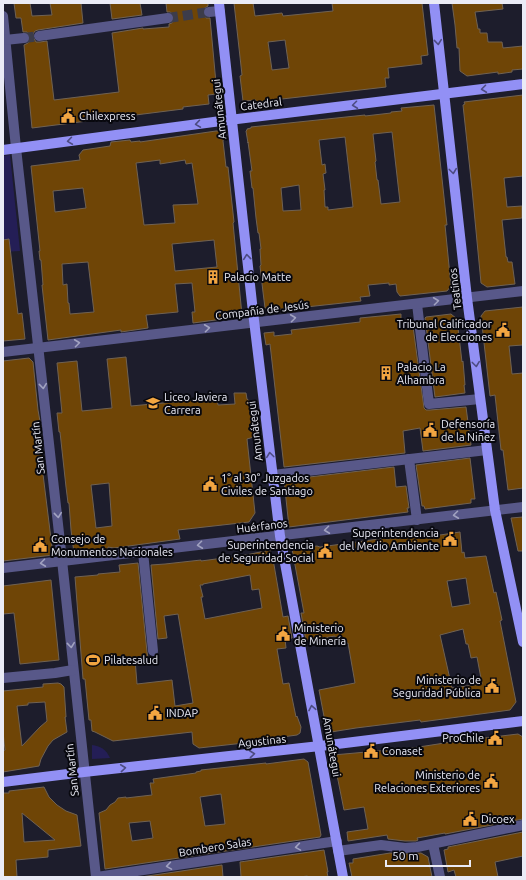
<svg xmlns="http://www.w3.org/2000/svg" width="526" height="880" font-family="Ubuntu,sans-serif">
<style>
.green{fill:#241e56}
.building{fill:#6f4506;stroke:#706253;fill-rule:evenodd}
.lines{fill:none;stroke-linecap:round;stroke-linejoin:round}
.minor-tunnel{stroke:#3c3c4a;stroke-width:10;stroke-dasharray:10 5;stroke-linecap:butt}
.minor{stroke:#585889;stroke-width:10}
.major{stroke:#9290f5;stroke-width:10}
.oneway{stroke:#4d4c82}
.oneway2{stroke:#a1a2c0}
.labels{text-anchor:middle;stroke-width:4;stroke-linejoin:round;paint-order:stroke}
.street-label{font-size:11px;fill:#eaebf6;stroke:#08080e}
.poi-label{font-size:11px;fill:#eaebf6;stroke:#08080e;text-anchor:start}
</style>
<rect width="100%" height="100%" fill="#1d1d2c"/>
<g class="green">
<polygon points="10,155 20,251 3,252 3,156"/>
<path d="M92,745c8,1 14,4 18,13l-18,1z"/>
</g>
<g class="building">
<polygon points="14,3 30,3 32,16 52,15 50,3 81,3 83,23 38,30 35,31 33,34 33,37 36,42 40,42 47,41 54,100 119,92 112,33 143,28 143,29 169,27 169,24 172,23 174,17 173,14 170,12 167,12 166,3 208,3 208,6 203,9 203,13 206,18 210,18 217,94 208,95 209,104 183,107 183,109 32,128 24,45 28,43 30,40 30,37 27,32 23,32 21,18 16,18"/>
<polygon points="110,3 140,3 142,15 112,19"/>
<path d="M234,3h19l2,13 27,-3 1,3 50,-5 -1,-8h90l6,52 -7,1 1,8 -34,4 1,10h-4l1,9 -130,15v-2l-13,1 -3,-25 2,-1zM285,40l4,28 -17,2 -4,-28z"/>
<polygon points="452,3 502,3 503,9 475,12 478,29 480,29 480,33 487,33 488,42 502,42 503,48 523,46 523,69 512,70 512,72 498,74 498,72 467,76 460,71 459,48 457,48 455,25"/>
<polygon points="523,95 523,176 504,178 507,207 522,206 522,218 502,220 506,257 507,257 508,262 512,262 515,284 487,287 481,283 472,189 463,105 465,104 464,102"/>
<path d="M434,105l10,92 3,28h-2l6,61 -4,5 -47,5 -3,-4 -1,-8 -7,1v-2l-21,2 2,11 -10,1 1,4 -64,7 -1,-1 -28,4v-3h-3l-2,-16 -3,-26 1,-1 -1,-16h1l-2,-16h-1l-2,-15 -3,-30h-1l-2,-17h2l-4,-29v1l-2,-12 1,-1v-1l4,-1v-1l114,-12v1l26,-3v-1l11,-1 -1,-3zM392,132l8,70 -19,2 -3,-24h-1l-2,-18 1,-1 -3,-27zM345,137l8,70 -25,3v-3h-3l-1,-17h1l-2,-16 3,-1 -1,-9 -3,1 -3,-25zM299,185l2,25 -18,1 -2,-23z"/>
<path d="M216,131h4l3,2 1,4 -1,4 3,26h2l6,55 -1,1 9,92 -4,2 -45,6 -1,-11h3l-3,-29 -17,1 3,28 -32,3 2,13 -27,4v-2l-73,10 -6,-55h1l-2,-25h-1l-1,-9h1l-9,-85 49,-6 -1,-5 4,-5 27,-4 1,-4 19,-2 1,2 9,-1v1zM160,160v4l25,-4 1,4 6,-1 6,41 -25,1 2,18 -31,2 -8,-62zM83,188l3,20 -31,4 -2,-21zM214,240l3,27 -42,4 -3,-27zM88,262l6,50 -24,2 -1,-11h-1l-1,-19 -4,1 -1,-21z"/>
<polygon points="9,239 18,314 22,313 25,339 3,341 3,240"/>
<polygon points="523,307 523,345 509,346 512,374 523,373 523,488 508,490 503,450 501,450 495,395 490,396 481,316 485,311"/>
<polygon points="401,314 401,321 412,319 424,408 426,410 430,410 466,407 471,445 423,451 420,428 403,431 405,453 284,467 270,344 266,345 264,333 274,332 274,336 292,334 291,330 360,322 360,318"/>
<polygon points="451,314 457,319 462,362 463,361 465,385 464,385 465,393 435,397 425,318 426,317"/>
<path d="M126,357l5,49 86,-8 1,7 17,-1 -1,-11h12l1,6 6,5 3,25h-3l1,8 -7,2 8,74 -6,9 -71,8 2,9 -66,9 -6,-1v2l-34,4 -3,-23 -2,-27h-1l-2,-16 -6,-55h-1l-2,-19h5l-5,-50 20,-2 5,50 30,-3 -5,-49zM109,483l3,43 -16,2 -5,-43z"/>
<polygon points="29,358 33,362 38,410 41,427 40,428 43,458 41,458 53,555 3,561 3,361"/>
<polygon points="470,458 475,499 471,499 471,503 425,509 424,506 422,506 416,465"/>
<polygon points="394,467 396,487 406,486 409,508 407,508 408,512 289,527 284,480"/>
<polygon points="523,517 523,551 518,551 511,518"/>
<path d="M460,532l2,21 2,-1 1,6 21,-2 8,37 2,-1 6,28 -2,1 16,81 -6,8 -89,12 -1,-2 -64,8 -25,4 -5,-5 -7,-37 36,-7 -7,-40 -12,2 -1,-9 -29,5 -5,-28h3l-12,-64 25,-3 3,1 66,-9v1l53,-6 1,2zM466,578l4,26 -18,3 -5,-26zM463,629l3,15h2l3,14 6,-1 5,27 -30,4 -12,-53z"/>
<path d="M270,550l1,9h2l10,58 5,-1 4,22 -7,1 1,9 -9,1 6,35 6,-1 7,34 1,-1 4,11 -1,6 -3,2 -44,6v1l-54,6 -6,-4 -1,-12 -79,9 -18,-9 -3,-1 -1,-11h-2l-4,-41h-2l-8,-102 23,-2v-1l22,-2 -1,-7 19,-2 9,89 1,6 -13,1 2,25 35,-4 3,26 18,-3 -15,-89 -14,2 3,22 -9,1 -7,-74 14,-1 36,-4v1l45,-6zM250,575l2,15 7,-1 3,19 -57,11 -4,-22h2l-3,-12h3v-1z"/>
<polygon points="51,580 59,660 20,664 14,613 3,614 3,586"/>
<path d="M58,683l3,1 3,3 2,30h-1l2,15 -14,8 -5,6 -7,13 -2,7 -36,6v-21l2,-1 -2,-18v-41l40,-4v-3zM45,702l2,19 -7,6 -18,19 -5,-40 11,-1v-2z"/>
<polygon points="518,734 523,737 523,819 445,834 445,833 417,838 418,840 416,841 405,841 388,839 387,835 348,841 347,832 368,829 364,807 344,810 333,755 389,750 389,751 405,749 406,749 451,742"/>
<path d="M304,759l4,3 13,73 -1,2 -215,32 -6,-56 7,-3 4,-5 5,-3 3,-4 8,-1v1l26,-3 -2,-12h4l-1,-4 43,-6v-1l5,-1v-1l65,-7v1zM221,794l4,30 -20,2 -5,-29zM150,821l3,17 -21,3 -3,-18z"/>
<path d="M44,787l5,10 8,8 9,6 11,4 4,31 -33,4v7l-32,3 1,17h-14v-84h6v-2zM22,813l33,27 -31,2z"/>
<polygon points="523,832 523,856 495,862 498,877 456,877 454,870 448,872 444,850 448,849 448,847"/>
<polygon points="324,850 328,872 327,872 328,877 309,877 307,876 300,877 241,877 240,862"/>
<polygon points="390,853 405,854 421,853 428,857 432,877 352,877 349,863 353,863 353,859"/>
<polygon points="222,865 223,877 141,877"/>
</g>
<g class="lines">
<g class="minor-tunnel">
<polyline points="168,18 209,12"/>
<polyline points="24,38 39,36"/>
</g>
<g class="minor">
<polyline points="209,12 220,11"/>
<polyline points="3,16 16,148 61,551 96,877"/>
<polyline points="39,36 168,18"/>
<polyline points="5,40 24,38"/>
<polyline points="417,304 429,404 480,399"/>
<polyline points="3,352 523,291"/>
<polyline points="409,459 417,520"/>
<polyline points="273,475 487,450"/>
<polyline points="143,552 153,651"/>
<polyline points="3,568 523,507"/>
<polyline points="3,678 55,673 73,670"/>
<polyline points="433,844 440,877"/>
<polyline points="338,851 381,845 405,848 417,847 523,825"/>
<polyline points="97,877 337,841"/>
</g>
<g class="major">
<polyline points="219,3 253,312 280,536 343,877"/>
<polyline points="434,3 467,298 495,510 523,642"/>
<polyline points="3,150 221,121 523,84"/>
<polyline points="3,782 84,772 329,745 523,721"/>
</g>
</g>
<defs><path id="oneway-chevron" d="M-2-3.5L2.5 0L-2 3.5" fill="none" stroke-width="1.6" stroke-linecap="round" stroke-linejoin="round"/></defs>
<g class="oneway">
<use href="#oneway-chevron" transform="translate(438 42) rotate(84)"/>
<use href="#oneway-chevron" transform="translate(484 89) rotate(173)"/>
<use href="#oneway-chevron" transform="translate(355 105) rotate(173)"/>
<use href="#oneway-chevron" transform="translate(198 124) rotate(172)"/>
<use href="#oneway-chevron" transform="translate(70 141) rotate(172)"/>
<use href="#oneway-chevron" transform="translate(453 171) rotate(83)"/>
<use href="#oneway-chevron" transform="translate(247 257) rotate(-96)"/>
<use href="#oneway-chevron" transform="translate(476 364) rotate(83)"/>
<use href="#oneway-chevron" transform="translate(270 455) rotate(-97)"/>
<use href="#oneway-chevron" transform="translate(312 708) rotate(-101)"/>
<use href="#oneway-chevron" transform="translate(252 754) rotate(-6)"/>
<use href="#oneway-chevron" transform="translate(123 768) rotate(-6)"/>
</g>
<g class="oneway2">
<use href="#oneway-chevron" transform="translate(436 301) rotate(-7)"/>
<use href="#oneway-chevron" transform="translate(293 318) rotate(-7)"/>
<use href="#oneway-chevron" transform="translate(207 328) rotate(-7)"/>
<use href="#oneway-chevron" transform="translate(77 343) rotate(-7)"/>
<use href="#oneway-chevron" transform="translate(43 386) rotate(84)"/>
<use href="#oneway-chevron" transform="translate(58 515) rotate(84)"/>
<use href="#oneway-chevron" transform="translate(456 515) rotate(173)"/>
<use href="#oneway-chevron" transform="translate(327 530) rotate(173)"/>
<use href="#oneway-chevron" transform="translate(200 545) rotate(173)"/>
<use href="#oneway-chevron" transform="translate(43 563) rotate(173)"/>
<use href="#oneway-chevron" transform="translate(71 645) rotate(84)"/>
<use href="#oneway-chevron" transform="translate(298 847) rotate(171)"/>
<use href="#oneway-chevron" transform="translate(169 866) rotate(171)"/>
</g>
<defs>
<symbol id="civic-bare" viewBox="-9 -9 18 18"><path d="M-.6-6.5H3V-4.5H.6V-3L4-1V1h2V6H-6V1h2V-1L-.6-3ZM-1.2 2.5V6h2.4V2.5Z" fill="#f2a541" stroke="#08080e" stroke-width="2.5" paint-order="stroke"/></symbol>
<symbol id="building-bare" viewBox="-9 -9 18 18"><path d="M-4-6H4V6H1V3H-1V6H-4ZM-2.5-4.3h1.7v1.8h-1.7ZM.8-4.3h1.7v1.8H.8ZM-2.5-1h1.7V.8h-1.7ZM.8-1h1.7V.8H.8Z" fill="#f2a541" stroke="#08080e" stroke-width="2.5" paint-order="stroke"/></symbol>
<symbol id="school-bare" viewBox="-9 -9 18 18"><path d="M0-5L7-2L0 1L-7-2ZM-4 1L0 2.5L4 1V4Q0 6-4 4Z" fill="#f2a541" stroke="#08080e" stroke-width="2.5" paint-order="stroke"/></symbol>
<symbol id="stadium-bare" viewBox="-9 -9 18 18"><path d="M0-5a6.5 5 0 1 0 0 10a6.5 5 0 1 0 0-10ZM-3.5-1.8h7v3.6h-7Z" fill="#f2a541" stroke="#08080e" stroke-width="2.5" paint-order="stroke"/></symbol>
</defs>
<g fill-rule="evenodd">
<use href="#civic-bare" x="58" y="106" width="20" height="20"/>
<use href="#building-bare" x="203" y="267" width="20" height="20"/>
<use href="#civic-bare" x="493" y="320" width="20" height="20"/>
<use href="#building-bare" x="376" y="363" width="20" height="20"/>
<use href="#school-bare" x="143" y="393" width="20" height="20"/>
<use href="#civic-bare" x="420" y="420" width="20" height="20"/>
<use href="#civic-bare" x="200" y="474" width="20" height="20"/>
<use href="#civic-bare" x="440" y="529" width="20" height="20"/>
<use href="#civic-bare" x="30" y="535" width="20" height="20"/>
<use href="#civic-bare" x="315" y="541" width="20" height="20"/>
<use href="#civic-bare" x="273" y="624" width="20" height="20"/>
<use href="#stadium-bare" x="83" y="650" width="20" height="20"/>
<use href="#civic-bare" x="482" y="676" width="20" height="20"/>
<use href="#civic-bare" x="145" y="703" width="20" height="20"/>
<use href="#civic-bare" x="485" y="728" width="20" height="20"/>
<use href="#civic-bare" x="361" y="741" width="20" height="20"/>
<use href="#civic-bare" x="481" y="771" width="20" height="20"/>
<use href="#civic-bare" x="460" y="809" width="20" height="20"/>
</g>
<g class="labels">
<g class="street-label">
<text transform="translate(261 104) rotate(-7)" y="4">Catedral</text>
<text transform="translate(219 109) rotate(-96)" y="4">Amunátegui</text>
<text transform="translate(455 289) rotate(-97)" y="4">Teatinos</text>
<text transform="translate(262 310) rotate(-7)" y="4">Compañía de Jesús</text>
<text transform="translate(255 431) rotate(-97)" y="4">Amunátegui</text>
<text transform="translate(38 448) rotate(-96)" y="4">San Martín</text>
<text transform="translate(262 526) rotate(-7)" y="4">Huérfanos</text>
<text transform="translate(262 741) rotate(-6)" y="4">Agustinas</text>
<text transform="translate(332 747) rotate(80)" y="4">Amunátegui</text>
<text transform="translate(72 770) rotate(-96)" y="4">San Martín</text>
<text transform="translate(215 847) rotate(-9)" y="4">Bombero Salas</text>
</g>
<g class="poi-label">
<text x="79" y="120">Chilexpress</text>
<text x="224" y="281">Palacio Matte</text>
<text x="492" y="328" text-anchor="end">Tribunal Calificador<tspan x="492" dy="13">de Elecciones</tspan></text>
<text x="397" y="371">Palacio La<tspan x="397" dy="13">Alhambra</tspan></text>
<text x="164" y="401">Liceo Javiera<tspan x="164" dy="13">Carrera</tspan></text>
<text x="441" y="428">Defensoría<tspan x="441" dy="13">de la Niñez</tspan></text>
<text x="221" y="482">1° al 30° Juzgados<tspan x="221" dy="13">Civiles de Santiago</tspan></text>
<text x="439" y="537" text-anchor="end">Superintendencia<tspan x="439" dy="13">del Medio Ambiente</tspan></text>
<text x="51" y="543">Consejo de<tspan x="51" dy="13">Monumentos Nacionales</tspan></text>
<text x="314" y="549" text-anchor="end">Superintendencia<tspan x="314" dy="13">de Seguridad Social</tspan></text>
<text x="294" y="632">Ministerio<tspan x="294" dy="13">de Minería</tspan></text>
<text x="104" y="664">Pilatesalud</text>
<text x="481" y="684" text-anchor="end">Ministerio de<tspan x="481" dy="13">Seguridad Pública</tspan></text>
<text x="166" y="717">INDAP</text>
<text x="484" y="742" text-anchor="end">ProChile</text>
<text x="382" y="755">Conaset</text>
<text x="480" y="779" text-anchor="end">Ministerio de<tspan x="480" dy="13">Relaciones Exteriores</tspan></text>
<text x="481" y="823">Dicoex</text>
</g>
</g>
<rect width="526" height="880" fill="none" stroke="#eaebf6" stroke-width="8"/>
<path d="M386 860v6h84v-6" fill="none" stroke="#eaebf6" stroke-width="2"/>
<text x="392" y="860" font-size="12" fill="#eaebf6" stroke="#08080e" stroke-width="3" paint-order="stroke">50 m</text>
</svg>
